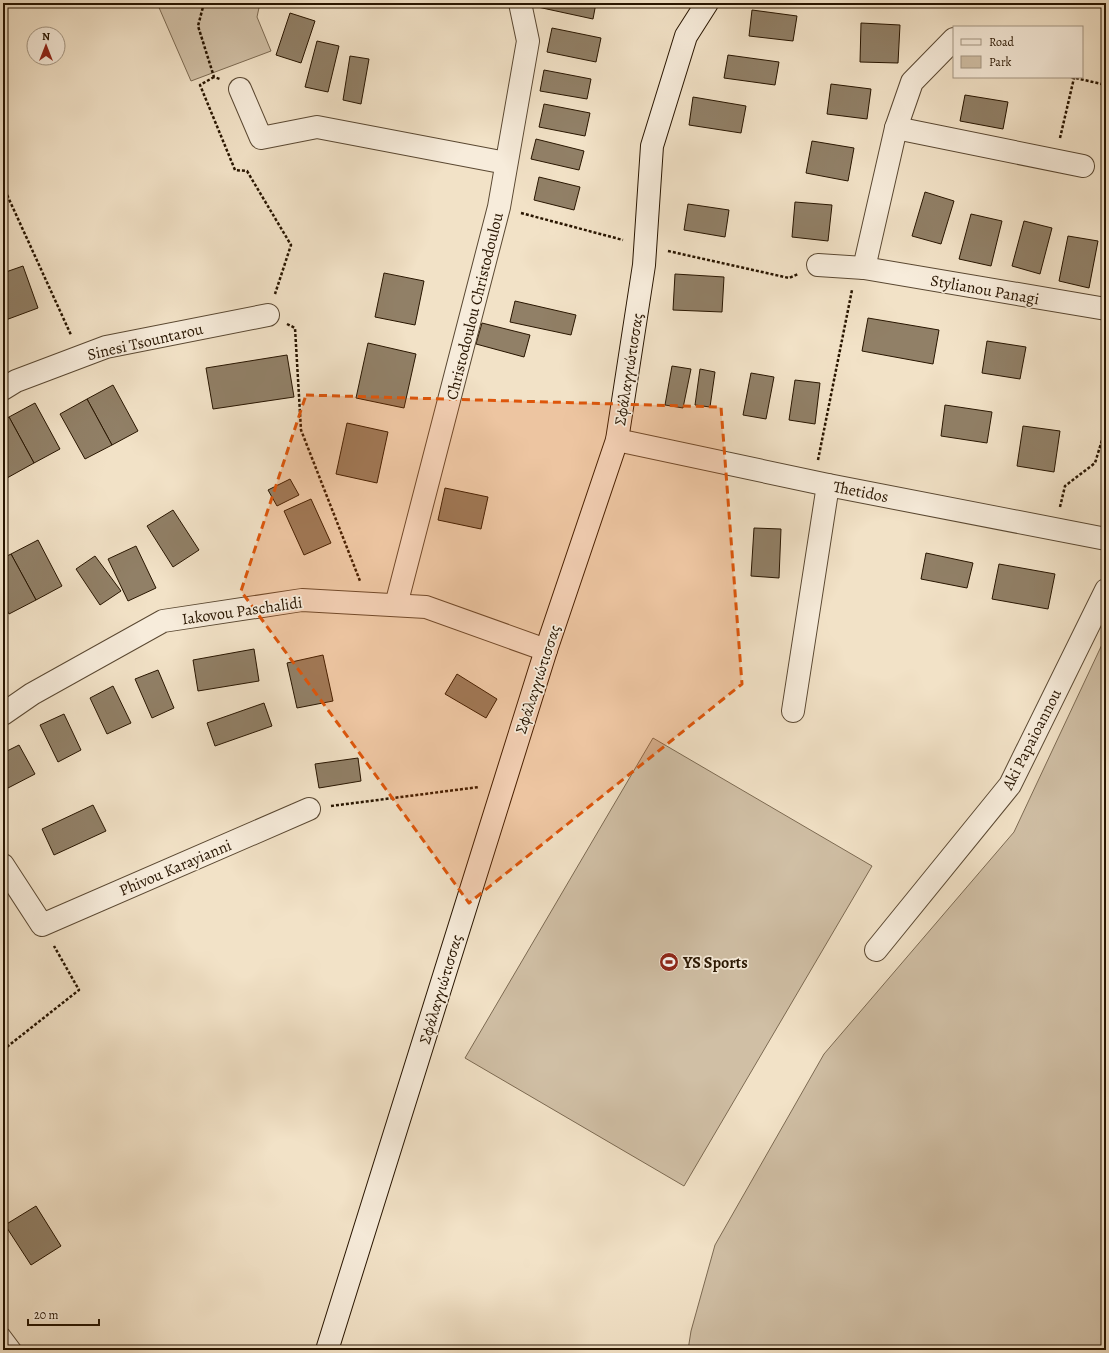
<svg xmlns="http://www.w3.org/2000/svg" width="1109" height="1353" font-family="Alegreya,serif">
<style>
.green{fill:#d0bfa5;stroke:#7c6a52}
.building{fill:#918067;stroke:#281500}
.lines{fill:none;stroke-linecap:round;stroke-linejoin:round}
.lane-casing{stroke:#5a4832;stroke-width:15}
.street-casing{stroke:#5a4832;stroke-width:24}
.secondary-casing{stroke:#281500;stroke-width:24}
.path{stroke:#281500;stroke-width:2.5;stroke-dasharray:3 2;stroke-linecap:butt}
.lane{stroke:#f7ecdb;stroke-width:13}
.street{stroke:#f7ecdb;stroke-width:22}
.secondary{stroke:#f7ecdb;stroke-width:22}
.marked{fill:#de560b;fill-opacity:0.2;stroke:#de560b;stroke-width:3;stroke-dasharray:8 5;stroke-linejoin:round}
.labels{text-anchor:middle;stroke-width:3.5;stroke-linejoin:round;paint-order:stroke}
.street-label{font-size:16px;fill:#281500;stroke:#f7ecdb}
.poi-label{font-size:16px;font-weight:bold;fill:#281500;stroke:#f7ecdb;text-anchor:start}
</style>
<rect width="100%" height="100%" fill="#f2e2c7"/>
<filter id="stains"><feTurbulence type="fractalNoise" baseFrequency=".005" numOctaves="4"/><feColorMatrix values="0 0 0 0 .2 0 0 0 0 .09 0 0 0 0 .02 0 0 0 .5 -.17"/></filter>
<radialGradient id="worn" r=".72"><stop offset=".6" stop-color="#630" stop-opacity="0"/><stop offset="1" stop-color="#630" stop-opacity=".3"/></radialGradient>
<g class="green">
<polygon points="157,3 260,3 257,17 271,51 191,81"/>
<polygon points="1106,636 1106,1350 688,1350 691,1331 715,1245 824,1054 1014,832"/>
<polygon points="653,738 872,866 684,1186 465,1058"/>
</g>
<g class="building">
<polygon points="533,3 596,3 593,19 533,6"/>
<polygon points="752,10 797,16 793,41 749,36"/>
<polygon points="290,13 315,21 301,63 276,55"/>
<polygon points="861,23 900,25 898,63 860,62"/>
<polygon points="552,28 601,38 596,62 547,52"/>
<polygon points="317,41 339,46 328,92 305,87"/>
<polygon points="728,55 779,62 775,85 724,78"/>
<polygon points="350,56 369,59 361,104 343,100"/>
<polygon points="544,70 591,79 587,99 540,91"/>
<polygon points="831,84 871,89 867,119 827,114"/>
<polygon points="965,95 1008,102 1003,129 960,121"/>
<polygon points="693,97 746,106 741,133 689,125"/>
<polygon points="544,104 590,113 585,136 539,127"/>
<polygon points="536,139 584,151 579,170 531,159"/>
<polygon points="812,141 854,148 848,181 806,173"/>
<polygon points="539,177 580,187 574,210 534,200"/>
<polygon points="925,192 954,201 941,244 912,236"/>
<polygon points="795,202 832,205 828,241 792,237"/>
<polygon points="688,204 729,210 725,237 684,230"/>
<polygon points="971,214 1002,221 991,266 959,259"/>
<polygon points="1024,221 1052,228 1040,274 1012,266"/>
<polygon points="1068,236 1098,241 1089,288 1059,281"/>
<polygon points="23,266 38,308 3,321 3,273"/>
<polygon points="384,273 424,281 415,325 375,317"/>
<polygon points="675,274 724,277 722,312 673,310"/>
<polygon points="515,301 576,315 571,335 510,322"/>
<polygon points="868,318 939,330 933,364 862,351"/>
<polygon points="482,323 530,335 524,357 476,344"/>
<polygon points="987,341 1026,347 1020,379 982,373"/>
<polygon points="368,343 416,354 404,408 356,398"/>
<polygon points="287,355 294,397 213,409 206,368"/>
<polygon points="672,366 691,369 683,408 665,405"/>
<polygon points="700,369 715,372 710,407 695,405"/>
<polygon points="751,373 774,377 766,419 743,415"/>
<polygon points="795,380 820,383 815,424 789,420"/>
<polygon points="113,385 138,431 112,445 87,399"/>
<polygon points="87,399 112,445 85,459 60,414"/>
<polygon points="35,403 60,449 34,463 9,417"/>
<polygon points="945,405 992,412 987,443 941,436"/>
<polygon points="9,417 34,463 7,478 3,470 3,420"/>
<polygon points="347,423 388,432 377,483 336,474"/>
<polygon points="1023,426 1060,431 1054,472 1017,466"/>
<polygon points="290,479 299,495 277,506 268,490"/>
<polygon points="445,488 488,497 481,529 438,520"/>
<polygon points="311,499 331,543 304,555 284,511"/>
<polygon points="173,510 199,550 173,567 147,526"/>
<polygon points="754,528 781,529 779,578 751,576"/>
<polygon points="38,540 62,586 36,600 11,554"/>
<polygon points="136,546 156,588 128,601 108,559"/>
<polygon points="926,553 973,563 967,588 921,579"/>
<polygon points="11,554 36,600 9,614 3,602 3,558"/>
<polygon points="95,556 121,591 100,605 76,569"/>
<polygon points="999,564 1055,574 1048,609 992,599"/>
<polygon points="254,649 259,681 198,691 193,660"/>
<polygon points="323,655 333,701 297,708 287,663"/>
<polygon points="158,670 174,708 152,718 135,679"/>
<polygon points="457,674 497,699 486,718 445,694"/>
<polygon points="113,686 131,723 107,734 90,698"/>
<polygon points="264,703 272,726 215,746 207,723"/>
<polygon points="64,714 81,750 58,762 40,725"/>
<polygon points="19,745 35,774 8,788 3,780 3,753"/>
<polygon points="358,758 361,781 319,788 315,764"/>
<polygon points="93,805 106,831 54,855 42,829"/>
<polygon points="36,1206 61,1246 31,1265 5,1225"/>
</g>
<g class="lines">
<defs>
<polyline id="lane" points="3,1334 15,1350"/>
<g id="street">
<polyline points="240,89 261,138 317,127 506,163"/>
<polyline points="896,128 1083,166"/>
<polyline points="818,265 864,268 1106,309"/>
<polyline points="864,268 896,128 912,82 954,39"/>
<polyline points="3,389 16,381 106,347 268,315"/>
<polyline points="617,440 828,485 1106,539"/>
<polyline points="396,605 499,207 528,41 520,3"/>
<polyline points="793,711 828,485"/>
<polyline points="3,714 32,694 163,621 302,600 426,607 546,650"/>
<polyline points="3,865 42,925 309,809"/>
<polyline points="876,950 1010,785 1106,590"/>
</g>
<polyline id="secondary" points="327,1350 546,650 617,440 644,265 652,146 686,36 707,3"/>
</defs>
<use href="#lane" class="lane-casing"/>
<use href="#street" class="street-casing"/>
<use href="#secondary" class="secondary-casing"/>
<g class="path">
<polyline points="204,3 198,26 214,77 220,79"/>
<polyline points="214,77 200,85 235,170 247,171 291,245 275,294"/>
<polyline points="1071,77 1106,85"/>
<polyline points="1060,138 1074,78"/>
<polyline points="3,186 71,335"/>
<polyline points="521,213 623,240"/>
<polyline points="668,251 789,278 798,274"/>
<polyline points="287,324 295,328 301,430 360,581"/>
<polyline points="818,460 852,290"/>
<polyline points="1060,507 1065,486 1095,463 1106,427"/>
<polyline points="331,806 479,787"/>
<polyline points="3,1050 79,990 54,946"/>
</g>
<use href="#lane" class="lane"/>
<use href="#street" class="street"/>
<use href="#secondary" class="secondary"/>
</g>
<path class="marked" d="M306,395l415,12 21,277 -273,219 -228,-312z"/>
<defs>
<symbol id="stadium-disc" viewBox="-11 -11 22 22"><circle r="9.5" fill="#8f2418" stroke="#f7ecdb"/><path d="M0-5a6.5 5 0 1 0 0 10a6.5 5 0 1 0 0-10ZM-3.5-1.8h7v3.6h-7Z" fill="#fff"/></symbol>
</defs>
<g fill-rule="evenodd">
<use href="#stadium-disc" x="658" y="951" width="22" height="22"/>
</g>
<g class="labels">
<g class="street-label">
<text transform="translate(985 289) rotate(10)" y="6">Stylianou Panagi</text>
<text transform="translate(474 306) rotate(-76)" y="6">Christodoulou Christodoulou</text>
<text transform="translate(145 341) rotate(-13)" y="6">Sinesi Tsountarou</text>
<text transform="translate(628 369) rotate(-81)" y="6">Σφάλαγγιώτισσας</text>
<text transform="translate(861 491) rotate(11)" y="6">Thetidos</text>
<text transform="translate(242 610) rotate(-8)" y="6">Iakovou Paschalidi</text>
<text transform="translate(537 679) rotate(-72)" y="6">Σφάλαγγιώτισσας</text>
<text transform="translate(1031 739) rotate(-63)" y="6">Aki Papaioannou</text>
<text transform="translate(175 867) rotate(-23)" y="6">Phivou Karayianni</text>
<text transform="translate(440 989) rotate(-73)" y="6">Σφάλαγγιώτισσας</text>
</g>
<g class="poi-label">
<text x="683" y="968">YS Sports</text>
</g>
</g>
<rect width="1109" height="1353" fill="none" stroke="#f2e2c7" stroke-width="16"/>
<rect x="4" y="4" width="1101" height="1345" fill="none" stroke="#281500" stroke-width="2"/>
<rect x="8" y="8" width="1093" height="1337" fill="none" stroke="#281500"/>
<rect x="953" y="26" width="130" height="52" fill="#f7ecdb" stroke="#a49683"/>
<rect x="961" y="39" width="20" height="6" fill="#f7ecdb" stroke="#a49683"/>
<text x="989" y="46" font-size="12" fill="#281500">Road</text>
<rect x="961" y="56" width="20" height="12" fill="#d0bfa5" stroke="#a49683"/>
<text x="989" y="66" font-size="12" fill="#281500">Park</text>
<g transform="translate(46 46)"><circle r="19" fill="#f7ecdb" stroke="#a49683"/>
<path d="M0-3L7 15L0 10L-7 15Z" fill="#8f2418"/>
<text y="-6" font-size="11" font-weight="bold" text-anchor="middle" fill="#281500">N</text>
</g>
<path d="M28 1319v6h71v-6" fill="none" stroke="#281500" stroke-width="2"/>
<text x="34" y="1319" font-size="12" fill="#281500" stroke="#f7ecdb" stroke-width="3" paint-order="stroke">20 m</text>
<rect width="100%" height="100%" filter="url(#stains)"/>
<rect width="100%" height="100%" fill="url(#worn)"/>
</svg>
